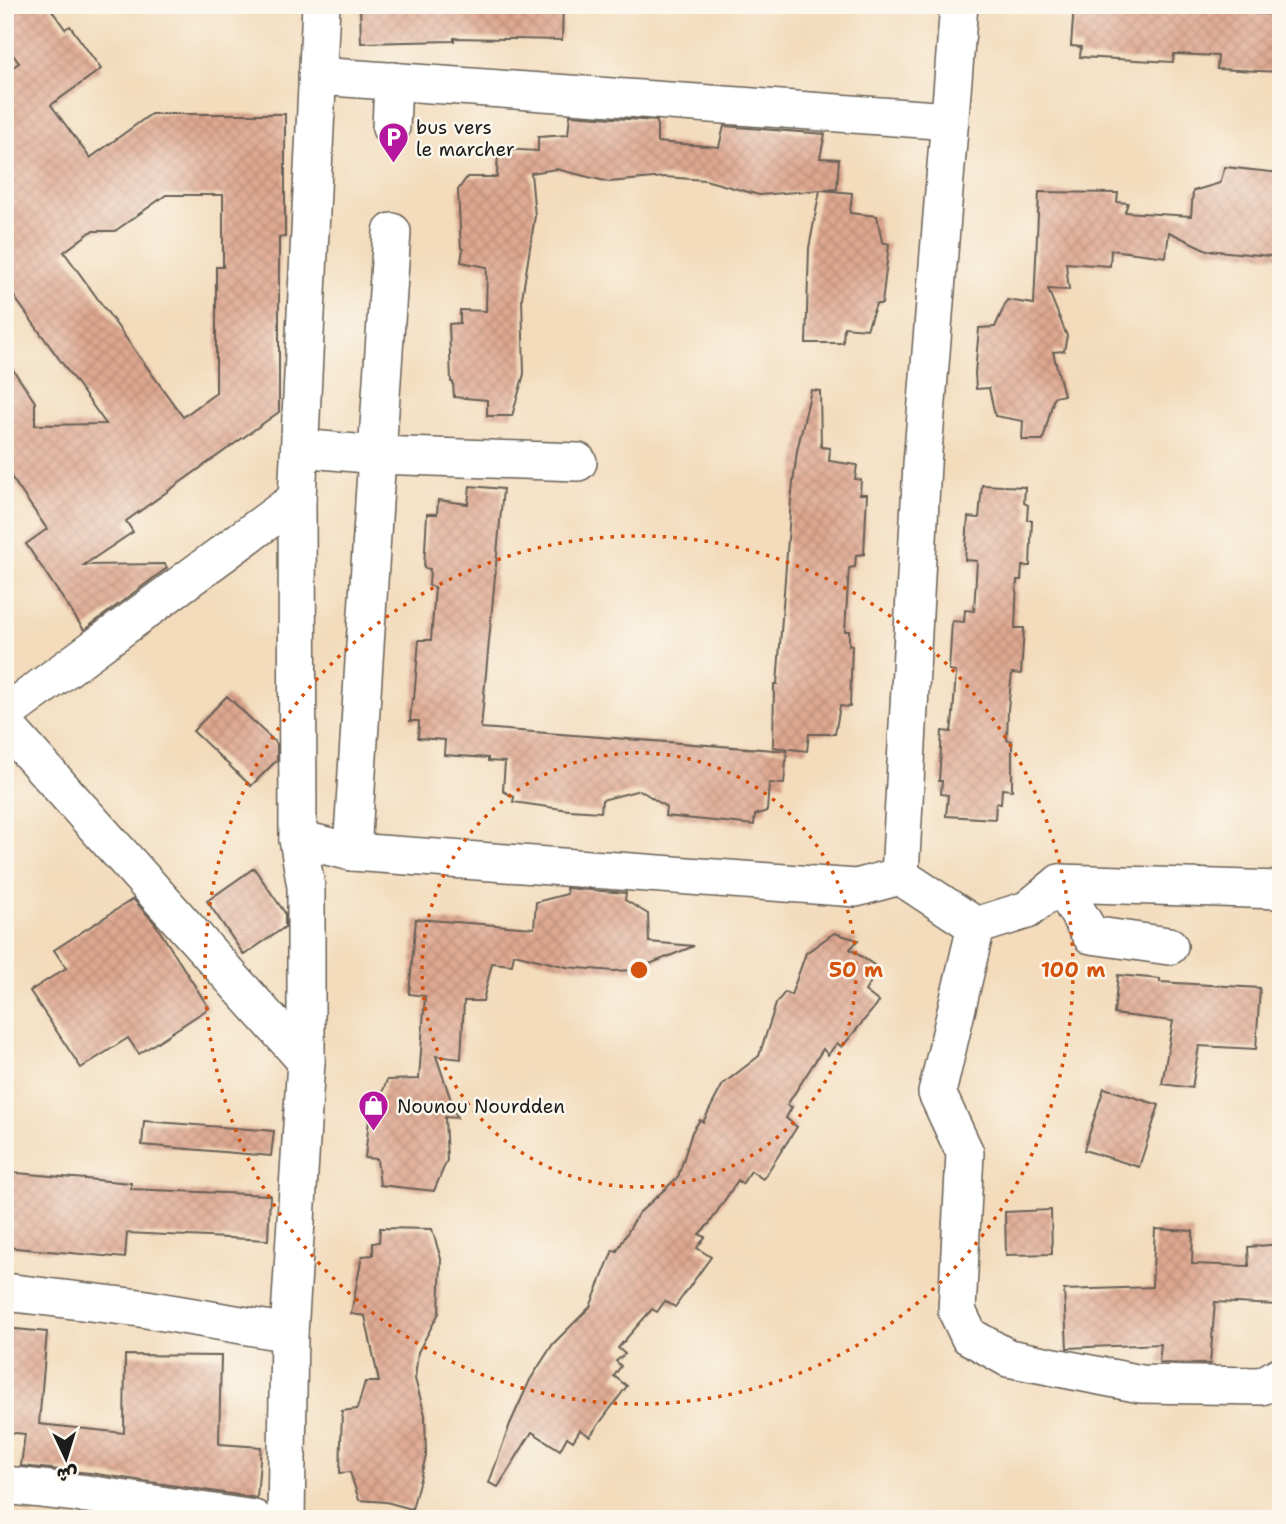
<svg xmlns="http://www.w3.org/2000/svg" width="1286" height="1524" font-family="'Shantell Sans','Playpen Sans Arabic',sans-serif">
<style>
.building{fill:url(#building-cross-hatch);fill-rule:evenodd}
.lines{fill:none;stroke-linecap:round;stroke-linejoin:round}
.minor-casing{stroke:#675f54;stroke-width:40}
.minor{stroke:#fff;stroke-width:37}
.ring{fill:none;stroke:#d4530e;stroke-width:3.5;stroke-dasharray:3.5 7}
.labels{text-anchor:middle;stroke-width:5;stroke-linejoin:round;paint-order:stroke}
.poi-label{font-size:19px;fill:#1c1c1c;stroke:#fbf7ec;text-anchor:start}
.centre{fill:#d4530e;stroke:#fbf7ec;stroke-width:3.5}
.ring-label{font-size:21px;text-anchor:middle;font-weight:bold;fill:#d4530e;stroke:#fbf7ec;stroke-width:5;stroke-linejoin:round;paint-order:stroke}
</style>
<defs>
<pattern id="building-cross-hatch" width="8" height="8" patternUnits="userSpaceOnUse" patternTransform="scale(1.75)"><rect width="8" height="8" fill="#dea790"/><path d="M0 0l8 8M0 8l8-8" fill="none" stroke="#be8f7c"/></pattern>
</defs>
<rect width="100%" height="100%" fill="#fbf7ec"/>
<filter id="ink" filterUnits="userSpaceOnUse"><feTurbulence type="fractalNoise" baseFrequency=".0143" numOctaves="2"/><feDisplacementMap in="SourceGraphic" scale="14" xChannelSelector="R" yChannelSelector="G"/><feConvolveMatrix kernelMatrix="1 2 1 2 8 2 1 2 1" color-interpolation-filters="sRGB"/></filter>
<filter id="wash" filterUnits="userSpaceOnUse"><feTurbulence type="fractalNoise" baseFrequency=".00686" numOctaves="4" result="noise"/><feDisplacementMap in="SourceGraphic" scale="28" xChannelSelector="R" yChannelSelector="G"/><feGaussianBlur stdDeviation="1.57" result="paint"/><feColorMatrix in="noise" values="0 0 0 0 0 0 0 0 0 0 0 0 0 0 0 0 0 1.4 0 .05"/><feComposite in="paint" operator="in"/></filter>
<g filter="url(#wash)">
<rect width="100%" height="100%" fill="#f3dbbc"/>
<g id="blocks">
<g class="building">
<path d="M5,5h43l17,24 5,-3 31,43 -50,36 39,53 61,-44h134v123h-6v175l-153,109 7,11 -49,33 81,-1 2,4 -83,62 -58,-86 21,-15 -42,-61v-110l30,44v23l71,-1 -101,-140v-212l14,-9 -14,-19zM166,195h57v72h-7v126l-33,24 -119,-165 28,-21h23z"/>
<polygon points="360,5 563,5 562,40 454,38 454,41 361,43"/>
<polygon points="1074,5 1251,5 1250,13 1281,15 1281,72 1217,69 1218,56 1174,54 1173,62 1080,57 1081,47 1071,46"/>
<polygon points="570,115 657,121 657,142 719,147 724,126 825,134 820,158 839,159 837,189 821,190 852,193 850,213 877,216 882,242 889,244 882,304 876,304 867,329 844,327 843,343 806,343 809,248 820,190 759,195 705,180 665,177 609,182 556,169 531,173 535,216 522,298 524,374 512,416 487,416 487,400 454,397 453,382 451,382 449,324 460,323 460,310 486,311 487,267 461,262 463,249 461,248 458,190 467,177 497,177 498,149 538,151 538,137 568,135"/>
<polygon points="1225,167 1281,173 1281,257 1207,250 1169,232 1166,257 1111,250 1110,266 1066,263 1069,290 1048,289 1067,336 1064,351 1053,352 1064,395 1054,397 1043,440 1022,440 1023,421 995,416 989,388 976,389 975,373 979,328 995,327 1007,300 1034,304 1039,192 1118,193 1117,202 1128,203 1125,212 1191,216 1193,191 1220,183"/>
<polygon points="811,390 820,391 821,447 830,448 829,461 857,465 855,479 861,480 860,494 867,494 864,554 856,555 855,567 849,568 845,631 849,631 849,645 852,645 850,707 840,706 835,734 809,734 807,751 773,747 774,684 777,684 791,500 797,451"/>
<polygon points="982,485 1025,487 1024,503 1028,505 1027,520 1032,520 1030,566 1022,566 1021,580 1017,580 1015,628 1024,628 1021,674 1012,673 1008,709 1007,740 1012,741 1012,790 1002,789 1001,804 996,803 995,819 946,816 948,795 941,794 942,781 939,781 942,731 951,732 953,715 956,672 949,671 952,621 964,622 965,610 974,611 977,561 965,560 968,517 979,518"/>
<polygon points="470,486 503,489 481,728 787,751 784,784 769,783 767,811 755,815 754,825 665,816 666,807 640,790 602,800 601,812 569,810 513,802 514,797 503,791 505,762 488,761 488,758 444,755 445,740 418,738 419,721 410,721 412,699 414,699 419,640 431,640 435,587 429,586 430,569 424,568 427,514 437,514 438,500 468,504"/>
<polygon points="227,696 277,744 277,760 251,786 193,731"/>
<polygon points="254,868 285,913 285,927 244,955 207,901"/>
<polygon points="566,888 626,893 625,900 648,914 649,942 694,946 635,970 614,971 567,967 514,954 512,965 492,963 483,1001 464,1001 461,1059 436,1056 457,1118 445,1117 447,1160 434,1191 380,1185 377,1159 365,1158 371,1100 379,1101 387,1080 419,1079 425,996 409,994 416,919 534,928 536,902 567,894"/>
<polygon points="133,899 154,922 209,1008 139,1054 128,1038 81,1068 30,991 66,968 54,950"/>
<polygon points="834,933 858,940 850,949 877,967 870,976 872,980 865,991 879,1002 842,1047 837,1043 828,1055 823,1049 787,1105 792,1107 786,1118 797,1127 763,1179 751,1171 742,1184 738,1180 709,1224 699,1234 705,1237 697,1248 711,1257 675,1307 665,1301 657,1312 652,1309 618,1348 625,1354 616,1361 621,1366 614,1376 627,1386 590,1436 580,1430 573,1441 567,1437 560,1450 532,1432 498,1487 489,1483 510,1424 530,1380 553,1344 590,1307 613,1250 617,1251 638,1214 678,1177 692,1132 700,1120 703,1122 723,1084 759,1056 776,1004 785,992 791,995 806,953"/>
<polygon points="1118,975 1160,979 1160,982 1260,988 1256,1049 1199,1046 1192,1088 1162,1084 1173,1021 1114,1014"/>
<polygon points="1104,1088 1159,1105 1139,1167 1084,1150"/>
<polygon points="144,1121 274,1131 271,1156 142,1145"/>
<polygon points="5,1172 131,1183 131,1189 270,1195 268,1240 127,1233 125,1258 5,1247"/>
<polygon points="1051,1210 1052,1254 1006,1255 1005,1212"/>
<polygon points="380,1228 432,1229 441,1259 439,1313 418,1352 415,1379 425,1415 426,1456 412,1509 386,1502 359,1500 350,1472 340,1473 342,1411 357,1409 365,1382 379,1382 365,1316 351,1314 362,1256 373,1255 373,1243 379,1242"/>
<polygon points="1155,1229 1193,1231 1192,1264 1249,1266 1248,1247 1281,1244 1278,1305 1215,1302 1210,1364 1159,1363 1161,1344 1067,1348 1064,1290 1152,1287"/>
<polygon points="5,1328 47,1332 39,1424 124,1433 125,1355 221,1356 219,1444 261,1447 257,1498 90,1473 21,1466 25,1434 5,1432"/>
</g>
</g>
</g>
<g filter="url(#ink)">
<use href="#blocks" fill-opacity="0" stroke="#675f54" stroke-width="2"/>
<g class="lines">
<defs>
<g id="minor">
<polyline points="317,76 950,121"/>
<polyline points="391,128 393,81"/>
<polyline points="300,448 377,455 392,232"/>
<polyline points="5,714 297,499"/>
<polyline points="5,725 306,1061"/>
<polyline points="298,839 352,852 856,888 900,876 922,464 959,5"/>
<polyline points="352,852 377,455 578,462"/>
<polyline points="900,876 976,926"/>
<polyline points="1060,883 1091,935 1169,946"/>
<polyline points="976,926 937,1093 965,1153 957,1311 969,1336 1008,1358 1141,1384 1262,1386 1281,1375"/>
<polyline points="976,926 1027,910 1060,883 1281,890"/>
<polyline points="5,1292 140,1308 289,1333"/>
<polyline points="5,1485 87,1494 254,1519"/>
<polyline points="286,1519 289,1333 306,1061 306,887 298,839 297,499 321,5"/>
</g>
</defs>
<use href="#minor" class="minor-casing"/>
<use href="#minor" class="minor"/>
</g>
</g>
<g class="ring">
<circle cx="639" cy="970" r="217"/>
<circle cx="639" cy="970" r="434"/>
</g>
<defs>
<symbol id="parking-pin" viewBox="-11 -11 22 30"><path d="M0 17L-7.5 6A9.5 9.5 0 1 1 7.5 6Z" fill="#b5179e" stroke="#fbf7ec"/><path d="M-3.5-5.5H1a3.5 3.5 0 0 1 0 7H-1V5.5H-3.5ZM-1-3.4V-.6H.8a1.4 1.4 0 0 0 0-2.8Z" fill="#fff"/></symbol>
<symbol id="shop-pin" viewBox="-11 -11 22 30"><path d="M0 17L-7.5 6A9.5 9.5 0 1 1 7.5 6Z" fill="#b5179e" stroke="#fbf7ec"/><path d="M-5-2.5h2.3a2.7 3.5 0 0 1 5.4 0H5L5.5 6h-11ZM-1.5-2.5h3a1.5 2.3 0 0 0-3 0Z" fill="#fff"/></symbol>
</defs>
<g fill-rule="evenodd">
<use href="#parking-pin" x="376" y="120" width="35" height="47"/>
<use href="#shop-pin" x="356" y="1088" width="35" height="47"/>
</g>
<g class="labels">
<g class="poi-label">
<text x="416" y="134">bus vers<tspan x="416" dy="22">le marcher</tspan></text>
<text x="397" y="1113">Nounou Nourdden</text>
</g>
</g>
<circle cx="639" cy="970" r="10" class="centre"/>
<g class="ring-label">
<text x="856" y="977">50 m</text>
<text x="1073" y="977">100 m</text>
</g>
<rect width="1286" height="1524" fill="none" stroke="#fbf7ec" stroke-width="28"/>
<g transform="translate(66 1458) rotate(176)" stroke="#fbf7ec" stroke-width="5" paint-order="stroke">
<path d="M0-5L12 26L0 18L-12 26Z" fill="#1c1c1c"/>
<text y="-10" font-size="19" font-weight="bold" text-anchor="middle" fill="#1c1c1c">ش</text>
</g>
</svg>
